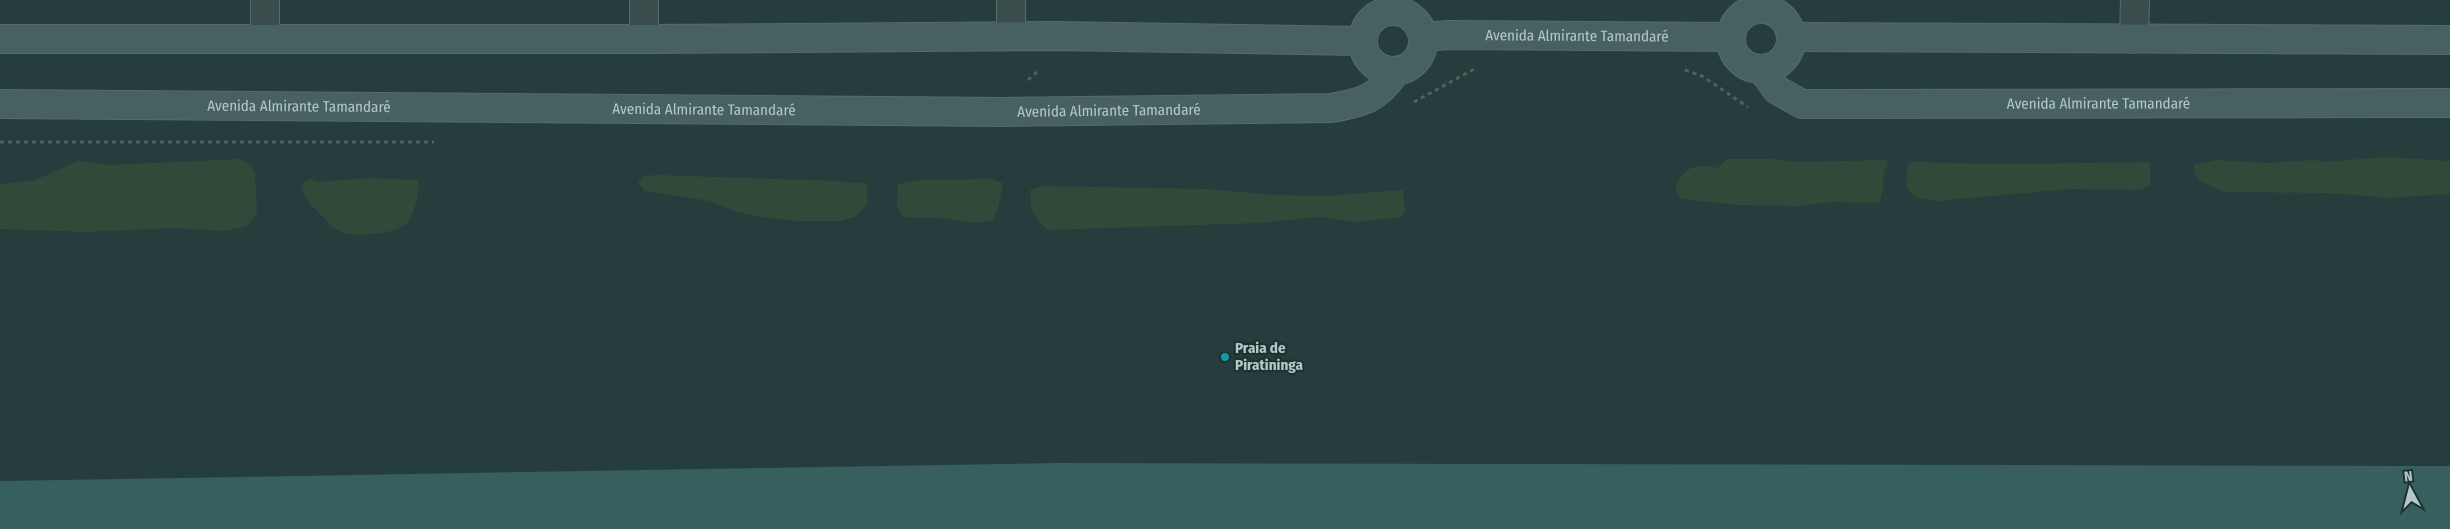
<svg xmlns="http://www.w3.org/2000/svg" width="2450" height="529" font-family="'Fira Sans Condensed',sans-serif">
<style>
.green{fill:#314939}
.water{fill:#365f5e}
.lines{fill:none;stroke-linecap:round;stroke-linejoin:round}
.street-casing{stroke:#576b6a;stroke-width:30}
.secondary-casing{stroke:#576b6a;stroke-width:30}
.path{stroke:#4e6459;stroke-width:3;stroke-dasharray:4 4;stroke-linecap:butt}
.street{stroke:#394d4c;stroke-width:28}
.secondary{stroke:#476060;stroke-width:28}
.culture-dot{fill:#0f9aa8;stroke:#1e3231;stroke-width:2}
.labels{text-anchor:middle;stroke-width:4.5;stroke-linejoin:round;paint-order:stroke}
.street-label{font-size:15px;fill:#b5c8c8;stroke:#1e3231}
.poi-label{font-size:15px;font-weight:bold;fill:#b5c8c8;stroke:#1e3231;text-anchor:start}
</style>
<rect width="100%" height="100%" fill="#253d3c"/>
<g class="green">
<polygon points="2386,157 2450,161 2450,194 2390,198 2324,193 2224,192 2199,181 2194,173 2194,165 2216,160 2267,163 2315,160 2322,162"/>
<polygon points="240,159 251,165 255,174 257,213 247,226 225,231 175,228 86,232 0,229 0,184 35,180 78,161 110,165"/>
<path d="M1727,159h44l24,3 91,-2 3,6 -5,4c-2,14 1,20 -5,33l-48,-1 -31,4 -62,-1 -57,-6 -6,-11c9,-22 21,-25 43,-20z"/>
<path d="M1916,161l20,2 87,1 127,-2v23l-10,5 -70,-1 -133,12c-28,-3 -34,-7 -29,-37z"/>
<polygon points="657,175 837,181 867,184 867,205 855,217 840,221 798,221 759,217 734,211 710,201 644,191 638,182 643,176"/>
<path d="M367,178l51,2c3,11 -4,38 -14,46 -10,7 -48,11 -60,7 -12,-3 -17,-13 -26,-21 -9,-9 -15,-15 -17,-28l8,-5 10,3z"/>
<path d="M988,178l15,5 -4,21 -5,15c-20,8 -36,0 -55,-1 -12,-1 -24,1 -36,-1l-6,-11 1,-22c28,-8 60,-2 90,-6z"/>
<path d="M1042,186l166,3 67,6 49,1 79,-6 2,21 -3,6 -46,5 -36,-5 -62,6 -210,7c-16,-14 -17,-19 -18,-40z"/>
</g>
<polygon class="water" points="1058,463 2450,466 2450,529 0,529 0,481"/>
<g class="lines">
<defs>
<g id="street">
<polyline points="644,0 644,39"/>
<polyline points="1011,0 1011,36"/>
<polyline points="1393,0 1393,11"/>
<polyline points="1761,9 1761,0"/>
<polyline points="265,39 265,0"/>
<polyline points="2134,39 2135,0"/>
</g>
<g id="secondary">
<circle cx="1761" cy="39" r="30"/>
<circle cx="1393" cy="41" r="30"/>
<path id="s1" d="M1423,37l26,-2 281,2"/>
<polyline points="1791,37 2450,40"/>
<polyline points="0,39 644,39 1056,36 1362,41"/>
<path id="s2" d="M1762,69l15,21 25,14 648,-1"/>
<path id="s3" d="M0,104l1003,8 328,-4c30,-5 47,-9 64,-36"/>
</g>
</defs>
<use href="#street" class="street-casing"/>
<use href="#secondary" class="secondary-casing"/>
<g class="path">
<polyline points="1685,70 1702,76 1748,107"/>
<polyline points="1028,80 1040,69"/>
<polyline points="1414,102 1476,68"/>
<polyline points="0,142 434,142"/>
</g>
<use href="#street" class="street"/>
<use href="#secondary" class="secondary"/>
</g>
<circle class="culture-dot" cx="1225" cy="357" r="5"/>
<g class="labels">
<g class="street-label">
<text dy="5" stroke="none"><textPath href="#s1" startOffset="154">Avenida Almirante Tamandaré</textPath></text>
<text dy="5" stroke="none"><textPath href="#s2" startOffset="351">Avenida Almirante Tamandaré</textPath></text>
<text dy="5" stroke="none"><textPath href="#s3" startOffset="299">Avenida Almirante Tamandaré</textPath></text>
<text dy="5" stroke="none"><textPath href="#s3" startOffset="704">Avenida Almirante Tamandaré</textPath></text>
<text dy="5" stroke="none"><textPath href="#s3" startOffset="1109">Avenida Almirante Tamandaré</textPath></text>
</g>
<g class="poi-label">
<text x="1235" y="353">Praia de<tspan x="1235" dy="17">Piratininga</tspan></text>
</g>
</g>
<g transform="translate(2410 489) rotate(353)" stroke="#1e3231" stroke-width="4" paint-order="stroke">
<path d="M0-4L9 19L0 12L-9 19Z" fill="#b5c8c8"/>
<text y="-8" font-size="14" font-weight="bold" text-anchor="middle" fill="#b5c8c8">N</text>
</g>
</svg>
